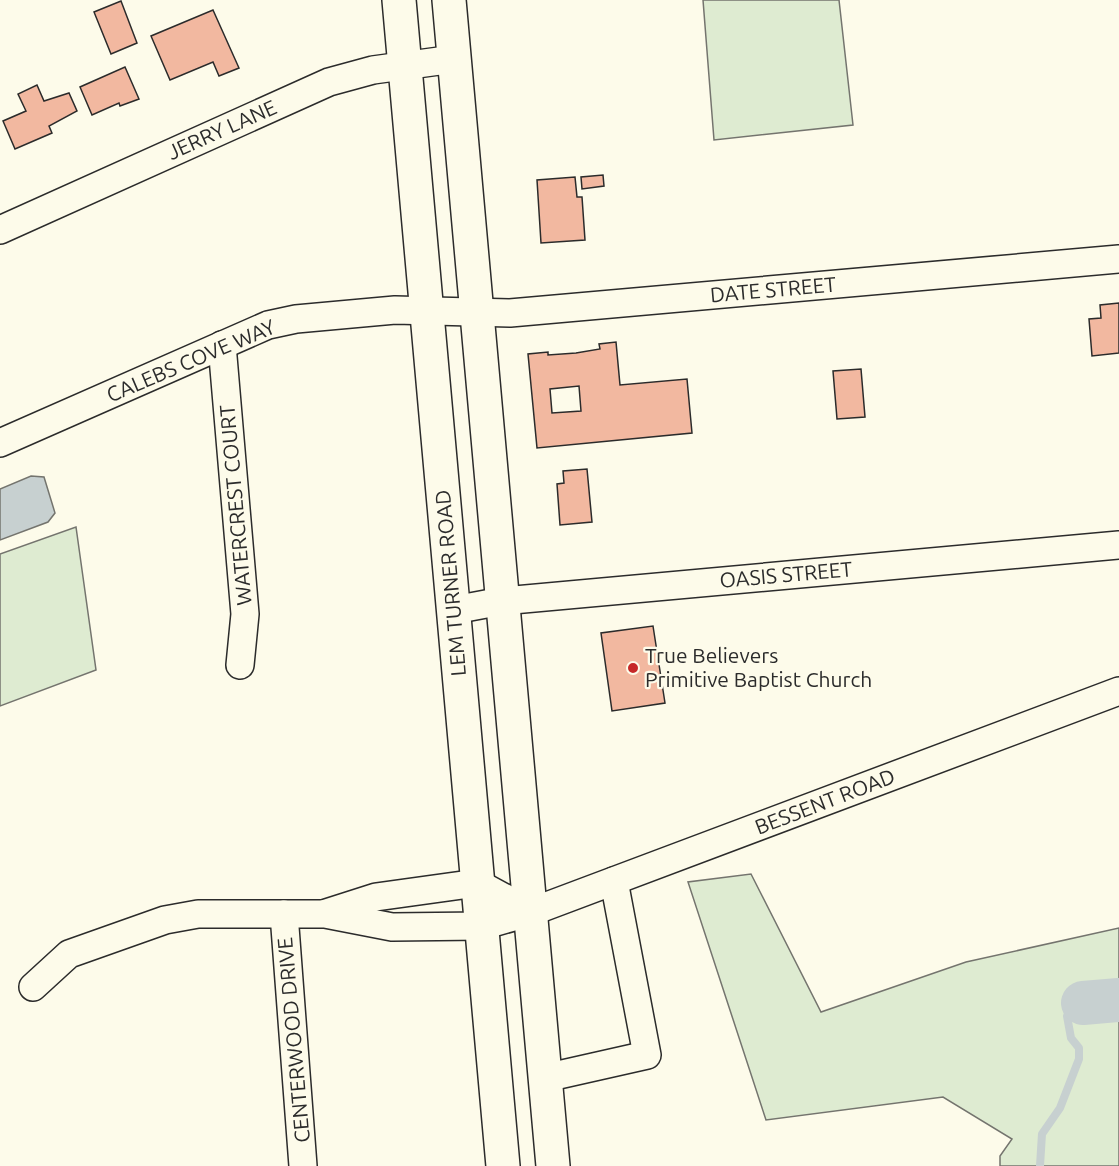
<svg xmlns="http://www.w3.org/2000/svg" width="1119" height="1166" font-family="Ubuntu,sans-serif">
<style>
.green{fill:#deebd1;stroke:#74746e;stroke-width:1.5}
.water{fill:#c7d0d0;stroke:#74746e;stroke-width:1.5}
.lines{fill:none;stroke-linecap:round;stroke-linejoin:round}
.stream{stroke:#c7d0d0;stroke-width:8}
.river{stroke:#c7d0d0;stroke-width:44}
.building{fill:#f2b8a0;stroke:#2b2b2b;stroke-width:1.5;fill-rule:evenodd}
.minor-casing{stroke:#2b2b2b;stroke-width:30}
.major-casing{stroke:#2b2b2b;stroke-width:36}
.minor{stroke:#fdfbea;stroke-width:27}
.major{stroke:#fdfbea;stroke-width:33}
.poi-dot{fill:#c62828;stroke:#fdfbea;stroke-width:2}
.labels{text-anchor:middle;stroke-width:4.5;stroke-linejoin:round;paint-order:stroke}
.street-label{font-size:21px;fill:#2b2b2b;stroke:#fdfbea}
.poi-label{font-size:21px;fill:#2b2b2b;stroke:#fdfbea;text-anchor:start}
</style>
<rect width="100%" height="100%" fill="#fdfbea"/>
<g class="green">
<polygon points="703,0 839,0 853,125 714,140"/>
<polygon points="76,527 96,670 0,706 0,554"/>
<polygon points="751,874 821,1012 966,962 1119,928 1119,1166 1000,1166 1000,1156 1012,1139 943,1097 766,1120 688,882"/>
</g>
<polygon class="water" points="31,476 44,477 55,513 48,522 0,540 0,489"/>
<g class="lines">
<polyline class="stream" points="1040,1166 1042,1134 1060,1108 1079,1059 1079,1048 1071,1038 1067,1016 1072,1006 1083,1003"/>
<polyline class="river" points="1083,1003 1119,1000"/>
</g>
<g class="building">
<polygon points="121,1 137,43 111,54 94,12"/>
<polygon points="213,10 239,68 219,76 213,62 170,80 151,36"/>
<polygon points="125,67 139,99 120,106 119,103 92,115 80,87"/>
<polygon points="37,85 44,101 69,93 77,111 49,126 52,133 15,149 3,121 26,111 18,94"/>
<polygon points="603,175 604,186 582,189 581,177"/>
<polygon points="575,177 577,197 582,197 585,240 541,243 537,180"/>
<polygon points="1119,303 1119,353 1092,356 1089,319 1101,318 1100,305"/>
<path d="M616,342l4,43 67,-6 5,54 -155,15 -9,-94 20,-2v3l28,-2 24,-4 -1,-5zM579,386l2,25 -29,2 -2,-24z"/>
<polygon points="861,369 865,417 837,419 833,371"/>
<polygon points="587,469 592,522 560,525 557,484 564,483 563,471"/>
<polygon points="653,626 665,703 612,711 601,633"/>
</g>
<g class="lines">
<defs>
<g id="minor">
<polyline points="0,230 329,82 373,70 454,59"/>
<polyline points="222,345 245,614 240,665"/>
<polyline points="0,443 268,325 296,319 395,310 510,313 1119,259"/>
<polyline points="454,610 502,601 1119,545"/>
<polyline points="326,913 376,897 477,883 531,912"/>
<polyline points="284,914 303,1166"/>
<polyline points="33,987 69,954 165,920 198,914 325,914 392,927 482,926 531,912 1119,691"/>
<polyline points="545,1078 647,1055 614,881"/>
</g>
<g id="major">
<polyline points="399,0 503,1166"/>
<polyline points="449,0 553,1166"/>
</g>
</defs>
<use href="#minor" class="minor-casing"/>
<use href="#major" class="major-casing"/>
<use href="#minor" class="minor"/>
<use href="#major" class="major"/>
</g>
<circle class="poi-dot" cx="633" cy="668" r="6"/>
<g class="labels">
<g class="street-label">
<text transform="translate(222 130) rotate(-24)" y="7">JERRY LANE</text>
<text transform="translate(773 290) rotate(-5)" y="7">DATE STREET</text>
<text transform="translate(191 361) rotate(-23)" y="7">CALEBS COVE WAY</text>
<text transform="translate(236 505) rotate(-95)" y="7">WATERCREST COURT</text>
<text transform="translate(786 575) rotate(-5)" y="7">OASIS STREET</text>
<text transform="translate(451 583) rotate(-95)" y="7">LEM TURNER ROAD</text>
<text transform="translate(825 802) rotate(-21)" y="7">BESSENT ROAD</text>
<text transform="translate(294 1040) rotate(-95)" y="7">CENTERWOOD DRIVE</text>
</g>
<g class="poi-label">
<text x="645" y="663">True Believers<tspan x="645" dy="24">Primitive Baptist Church</tspan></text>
</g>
</g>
</svg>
